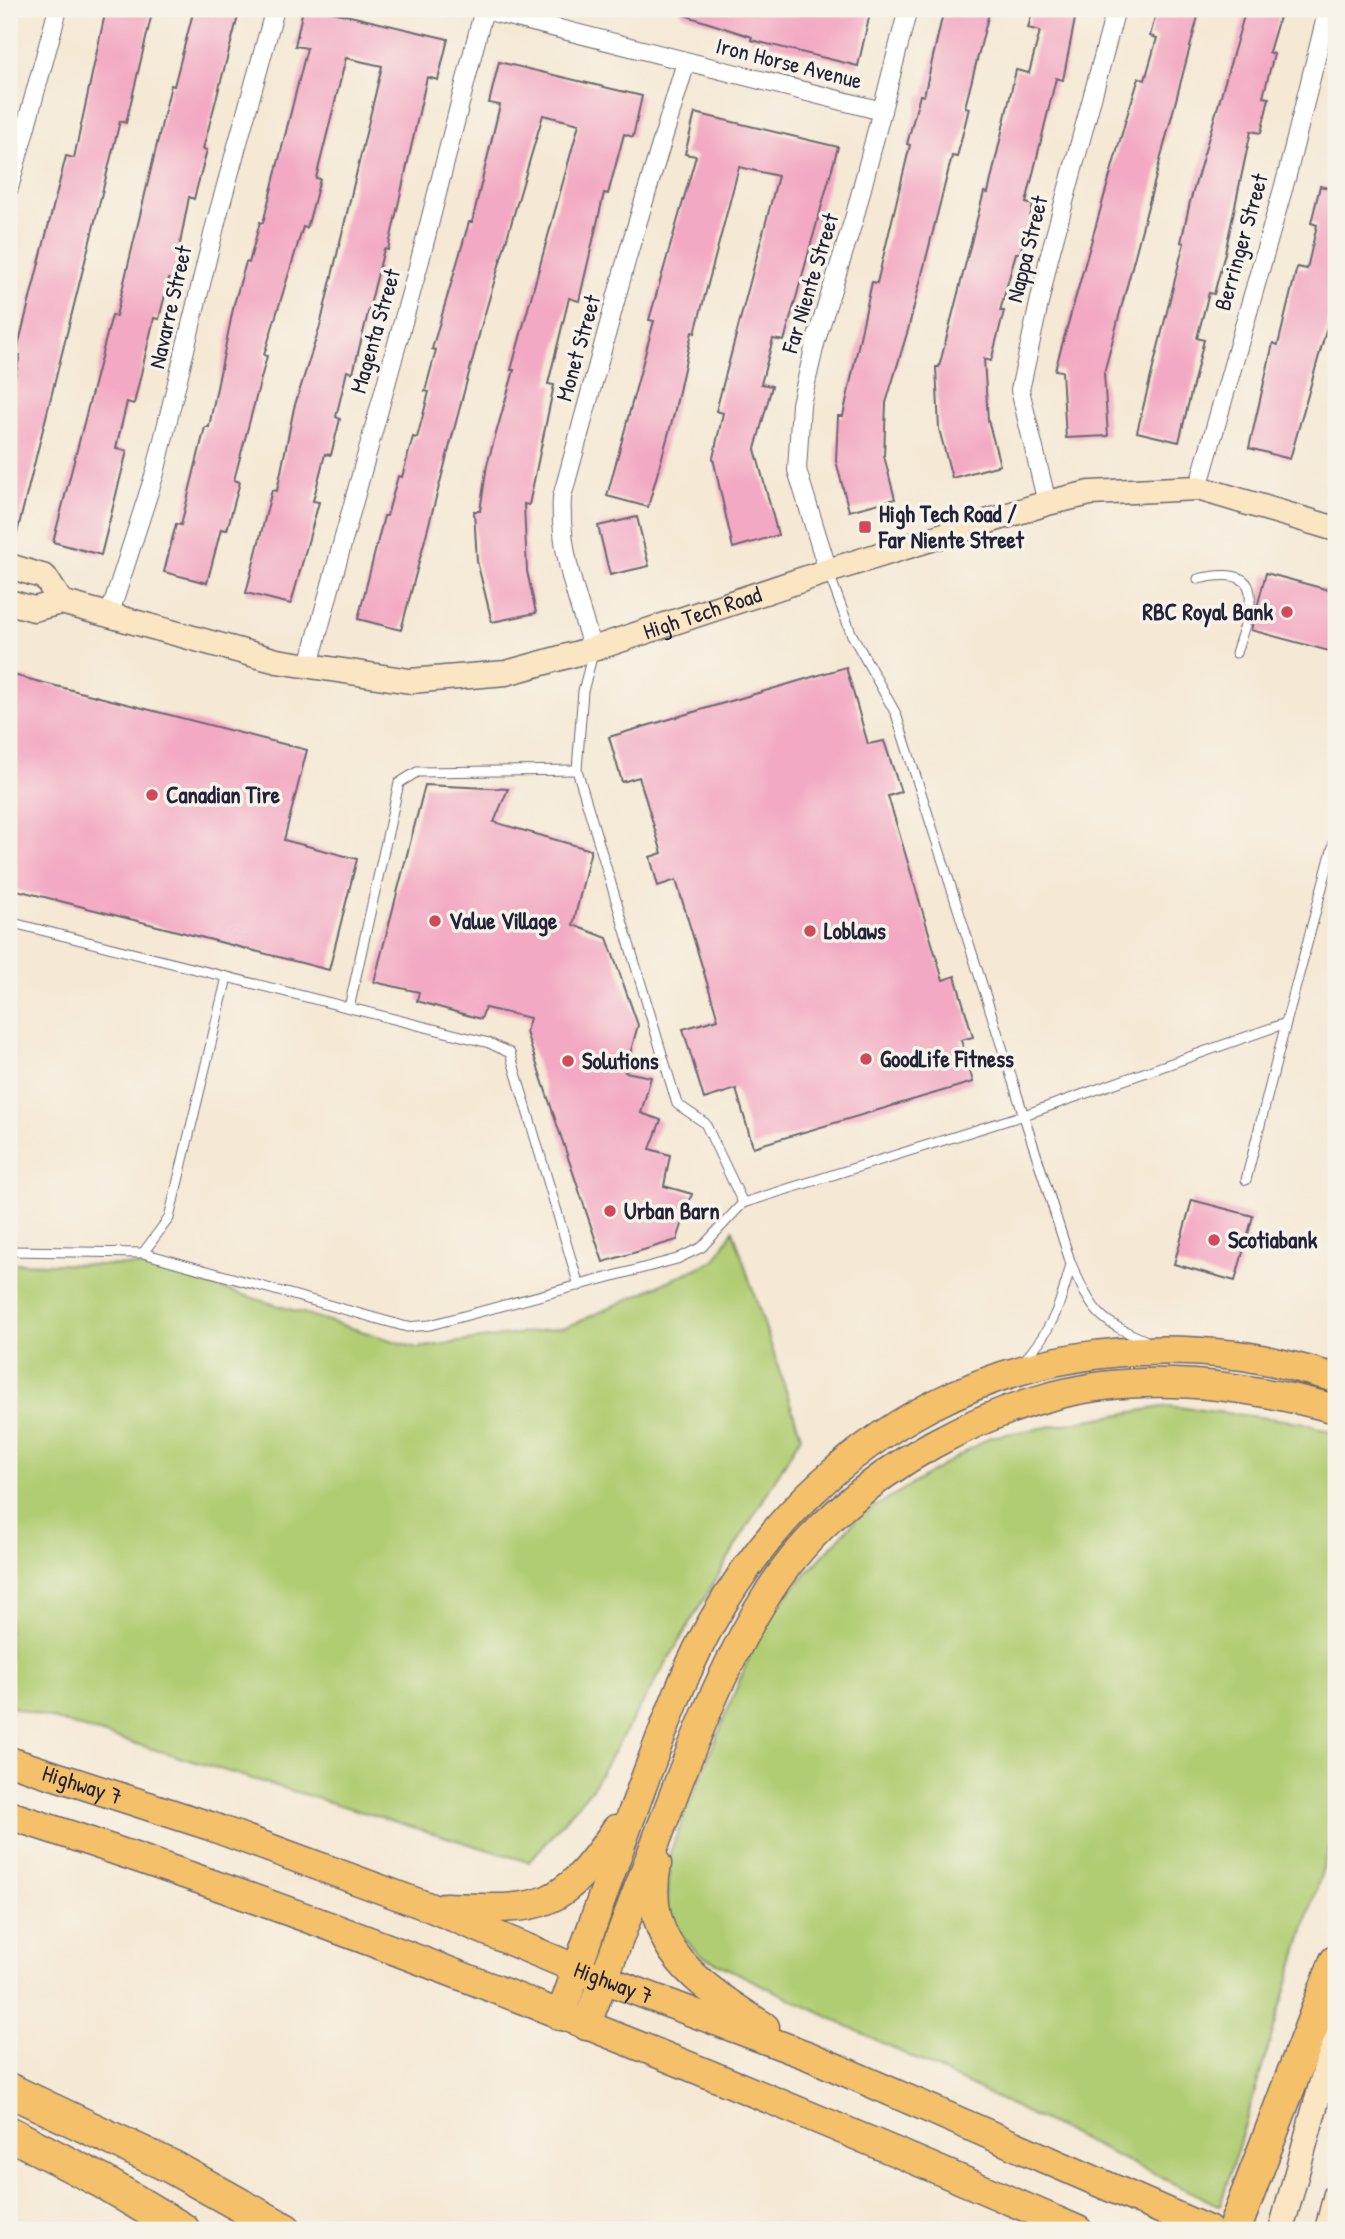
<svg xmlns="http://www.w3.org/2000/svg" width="1345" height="2239" font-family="'Patrick Hand',sans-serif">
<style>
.green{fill:#b1cd73;stroke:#6a7857;stroke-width:2}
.building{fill:#f3a9c3}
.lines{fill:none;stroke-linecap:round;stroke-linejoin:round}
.lane-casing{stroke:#6c6771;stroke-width:11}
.street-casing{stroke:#6c6771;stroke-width:20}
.secondary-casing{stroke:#6c6771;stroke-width:27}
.primary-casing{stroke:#6c6771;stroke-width:31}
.highway-casing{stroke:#6c6771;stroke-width:36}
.lane{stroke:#fff;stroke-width:9}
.street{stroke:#fff;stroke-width:18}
.secondary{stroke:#fbe6c3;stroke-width:24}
.primary{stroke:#f4c16a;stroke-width:28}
.highway{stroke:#f4c16a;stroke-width:33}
.poi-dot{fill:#d1495b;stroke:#f7f3e8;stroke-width:2.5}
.labels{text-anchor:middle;stroke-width:7;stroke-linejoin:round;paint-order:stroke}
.street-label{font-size:23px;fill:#22223b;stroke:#f7f3e8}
.poi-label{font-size:23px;font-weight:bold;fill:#22223b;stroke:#f7f3e8;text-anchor:start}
</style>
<rect width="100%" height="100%" fill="#f7f3e8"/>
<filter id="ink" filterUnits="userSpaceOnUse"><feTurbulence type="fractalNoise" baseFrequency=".0143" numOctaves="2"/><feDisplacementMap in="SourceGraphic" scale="14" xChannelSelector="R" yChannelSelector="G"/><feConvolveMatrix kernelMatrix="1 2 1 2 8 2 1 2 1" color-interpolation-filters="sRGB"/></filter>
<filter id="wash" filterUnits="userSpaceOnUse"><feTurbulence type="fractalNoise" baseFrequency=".00686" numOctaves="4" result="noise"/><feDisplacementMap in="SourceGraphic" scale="28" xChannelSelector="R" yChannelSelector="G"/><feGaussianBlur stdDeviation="1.57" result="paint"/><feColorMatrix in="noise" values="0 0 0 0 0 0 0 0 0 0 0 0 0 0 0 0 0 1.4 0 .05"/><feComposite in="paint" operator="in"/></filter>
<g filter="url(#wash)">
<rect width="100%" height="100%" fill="#f5e8d4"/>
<g class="green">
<polygon points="733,1230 801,1436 592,1788 529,1862 9,1706 9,1263 148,1266 417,1348 567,1327 715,1260"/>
<polygon points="1168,1406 1301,1422 1336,1434 1336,1825 1220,2206 698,1954 667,1918 670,1852 764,1620 858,1517 990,1437"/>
</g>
<g id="blocks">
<g class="building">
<polygon points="106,9 153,9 126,123 120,121 15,541 9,541 9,400 20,355 16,354 66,156 74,158"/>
<polygon points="194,9 240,9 203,149 207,150 194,199 189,197 173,280 169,279 159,319 154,318 134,404 127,402 116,448 127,451 101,555 53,542 112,315 116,316 171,85 174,86"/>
<polygon points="303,9 320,9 448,39 438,80 427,77 388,250 384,249 353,373 347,371 336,417 340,419 331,455 325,454 313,501 319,502 291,604 246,593 272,490 277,491 294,408 320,326 382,66 346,58 316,178 320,179 307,228 303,227 264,355 267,356 234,480 240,482 227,530 221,529 207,583 164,572 176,524 181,525 205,427 209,427 234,304 246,262 249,263 260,222 263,223 307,48 295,46"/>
<polygon points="682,9 871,9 858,66 751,40 752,37 681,14"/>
<polygon points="944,9 990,9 965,107 969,108 957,157 952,156 908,330 886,403 884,456 895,499 849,511 836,461 838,416 843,416 872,282 877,283 910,145 907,144 920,95 924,96"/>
<polygon points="1033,9 1077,9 1063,80 1056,78 1026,203 1033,205 1020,253 1016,253 1000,311 1004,311 991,361 984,359 988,420 1000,465 952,478 939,429 936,367 939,367 984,192 988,193 1016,70 1029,73 1040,31 1028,28"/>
<polygon points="1157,9 1200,9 1104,373 1108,436 1066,438 1062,371 1055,370 1126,119 1139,78 1145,80 1157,38 1150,36"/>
<polygon points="1246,9 1280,14 1269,52 1274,54 1263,97 1269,98 1261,133 1251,131 1225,253 1214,294 1209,293 1197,338 1204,340 1179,442 1137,432 1184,243 1181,242 1190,202"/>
<polygon points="499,62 642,96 633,137 624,134 608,194 604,193 579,301 569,298 548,384 554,385 529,505 524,504 527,571 536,613 492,622 477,561 474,511 480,511 487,465 514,370 511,370 579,124 543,115 483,320 401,630 358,619 384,516 387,516 398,476 402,477 413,437 417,438 429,392 425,391 436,350 432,349 469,222 472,222 500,105 489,103"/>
<polygon points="695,113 838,147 784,341 773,339 761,384 772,386 755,449 778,535 733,548 713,458 723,413 716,411 778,176 739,167 695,333 692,332 674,414 648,507 607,496 654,321 649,320 696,156 685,154"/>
<polygon points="1320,186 1336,190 1336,295 1290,459 1249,448 1273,343 1278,345 1297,267 1307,269 1317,225 1311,223"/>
<polygon points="637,517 649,566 610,575 598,526"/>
<polygon points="1266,573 1336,592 1336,639 1333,652 1251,630"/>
<polygon points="846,667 868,744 884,741 901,792 888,796 943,980 955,976 973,1037 961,1040 973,1082 753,1147 736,1089 704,1099 683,1029 718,1019 676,880 658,886 650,857 662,853 639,777 622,782 609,737"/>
<polygon points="9,674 307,750 284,840 357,859 329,970 9,888"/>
<polygon points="425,785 508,789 494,822 591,850 573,925 607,938 638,1025 625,1072 651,1077 641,1113 661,1120 650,1149 670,1155 664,1186 692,1194 677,1240 603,1262 526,1032 530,1018 485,1008 481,1019 417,1001 419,992 374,982"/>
<polygon points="1192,1200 1253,1216 1235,1281 1174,1264"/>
</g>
</g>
</g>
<g filter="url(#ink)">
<use href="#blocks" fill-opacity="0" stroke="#6c6771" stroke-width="2"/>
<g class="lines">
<defs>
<g id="lane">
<path d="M828,571l23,62 45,81 175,550c24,52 27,56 80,79"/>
<path d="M1198,579c74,-17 52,29 38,74"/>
<polyline points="593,653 583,691 577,770 677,1104 705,1123 743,1203"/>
<polyline points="9,922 489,1043 510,1053 579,1286"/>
<polyline points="349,1008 399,783 417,772 577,770"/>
<polyline points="1246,1180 1286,1023"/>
<polyline points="9,1251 143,1253 407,1327 430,1325 677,1259 702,1247 743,1203 1024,1115 1286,1023 1336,835"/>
<polyline points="143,1253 169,1218 227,977"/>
<path d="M1022,1363c30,-33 38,-56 49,-99"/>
</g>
<g id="street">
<polyline points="481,9 882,111"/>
<polyline points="9,188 58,9"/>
<polyline points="1198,488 1287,175 1328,9"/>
<polyline points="1047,503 1020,390 1049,258 1116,9"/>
<polyline points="828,571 797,470 801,404 816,340 854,219 908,9"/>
<polyline points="109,616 155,473 217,218 275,9"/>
<path d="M593,649c-16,-50 -34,-99 -31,-152l66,-243 58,-192"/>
<polyline points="309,665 420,260 484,9"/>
</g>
<g id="secondary">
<polyline points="9,566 45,577 61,602"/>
<path id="s1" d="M9,602l25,7 27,-7 216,59 133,20 96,-8 87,-24 235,-78 219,-68 43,-10 108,-5 138,41"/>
<polyline points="1281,2230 1336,2031"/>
<polyline points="1327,2230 1336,2194"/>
</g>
<g id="primary">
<path id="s2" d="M9,1761l201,65 219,81 148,62 232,87 399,174"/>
<path d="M9,1815c364,118 718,263 1069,415"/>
<path d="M657,1864c-17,85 46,123 108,163"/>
<path d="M446,1907c96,3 114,5 170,-78"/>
<path d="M560,2016c31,-85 60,-172 92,-256 18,-47 35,-94 60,-138 109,-192 301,-295 523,-267 34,4 68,14 101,23"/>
<path d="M586,2026c31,-80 60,-160 91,-240 26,-68 54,-135 93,-196 74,-115 237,-205 373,-207 66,-2 130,9 193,26"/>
</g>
<g id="highway">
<polyline points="9,2090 172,2167 285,2230"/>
<polyline points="9,2133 103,2182 183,2230"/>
<polyline points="1234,2230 1336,1962"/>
</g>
</defs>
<use href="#lane" class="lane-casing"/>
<use href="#street" class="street-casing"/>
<use href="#secondary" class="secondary-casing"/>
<use href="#primary" class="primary-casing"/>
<use href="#highway" class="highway-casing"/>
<use href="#lane" class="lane"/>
<use href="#street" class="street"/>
<use href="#secondary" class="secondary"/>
<use href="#primary" class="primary"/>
<use href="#highway" class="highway"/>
</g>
</g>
<g class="poi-dot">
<rect x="858" y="520" width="14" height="14" rx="3.5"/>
<circle cx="1287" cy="612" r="7"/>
<circle cx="152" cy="795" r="7"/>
<circle cx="435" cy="921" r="7"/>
<circle cx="810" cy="931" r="7"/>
<circle cx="866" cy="1059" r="7"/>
<circle cx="568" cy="1061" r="7"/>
<circle cx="610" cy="1211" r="7"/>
<circle cx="1214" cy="1240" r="7"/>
</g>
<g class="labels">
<g class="street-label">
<text transform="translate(789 63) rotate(14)" y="8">Iron Horse Avenue</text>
<text transform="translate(1241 242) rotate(-74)" y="8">Berringer Street</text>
<text transform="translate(1027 249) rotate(-76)" y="8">Nappa Street</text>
<text transform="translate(810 283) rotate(-73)" y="8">Far Niente Street</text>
<text transform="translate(170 307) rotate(-77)" y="8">Navarre Street</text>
<text transform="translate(375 331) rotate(-74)" y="8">Magenta Street</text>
<text transform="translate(578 348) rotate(-74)" y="8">Monet Street</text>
<text dy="8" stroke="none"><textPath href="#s1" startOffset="714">High Tech Road</textPath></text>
<text dy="8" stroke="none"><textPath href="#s2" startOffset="77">Highway 7</textPath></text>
<text dy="8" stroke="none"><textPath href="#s2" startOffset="644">Highway 7</textPath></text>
</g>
<g class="poi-label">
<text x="879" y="522">High Tech Road /<tspan x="879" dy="26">Far Niente Street</tspan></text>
<text x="1273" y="620" text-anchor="end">RBC Royal Bank</text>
<text x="166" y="803">Canadian Tire</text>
<text x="449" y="929">Value Village</text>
<text x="824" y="939">Loblaws</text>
<text x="880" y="1067">GoodLife Fitness</text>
<text x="582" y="1069">Solutions</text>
<text x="624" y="1219">Urban Barn</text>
<text x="1228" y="1248">Scotiabank</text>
</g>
</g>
<rect width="1345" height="2239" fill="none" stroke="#f7f3e8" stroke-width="35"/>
</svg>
